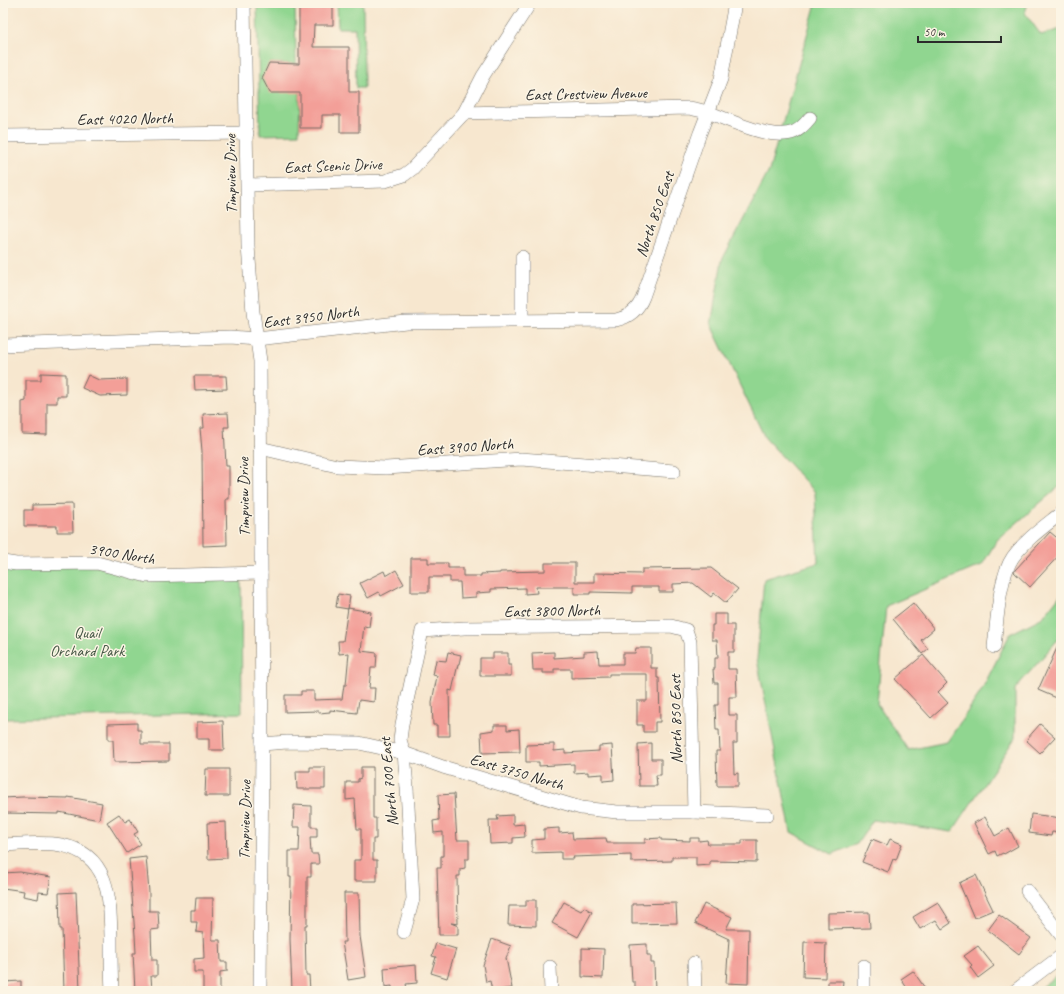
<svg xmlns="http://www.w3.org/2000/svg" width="1064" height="994" font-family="Caveat,sans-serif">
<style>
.green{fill:#90d690;stroke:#5e805e}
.building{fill:#f39f98}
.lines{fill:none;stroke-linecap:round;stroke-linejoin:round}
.minor-casing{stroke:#726d64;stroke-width:14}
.minor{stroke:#fff;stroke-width:13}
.labels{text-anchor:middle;stroke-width:3;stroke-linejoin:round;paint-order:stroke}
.street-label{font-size:16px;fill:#2b2b2b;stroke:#fcf5e5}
.park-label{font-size:16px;fill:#445644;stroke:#fcf5e5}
</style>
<rect width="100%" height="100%" fill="#fcf5e5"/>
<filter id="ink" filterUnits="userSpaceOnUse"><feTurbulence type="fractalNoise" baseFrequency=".025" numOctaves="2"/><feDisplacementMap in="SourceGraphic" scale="8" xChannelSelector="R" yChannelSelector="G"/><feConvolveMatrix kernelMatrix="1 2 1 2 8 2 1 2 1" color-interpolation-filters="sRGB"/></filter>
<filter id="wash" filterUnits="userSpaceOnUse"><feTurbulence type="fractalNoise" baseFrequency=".012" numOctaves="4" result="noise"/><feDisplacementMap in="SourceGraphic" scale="16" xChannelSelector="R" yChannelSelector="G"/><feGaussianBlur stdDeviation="0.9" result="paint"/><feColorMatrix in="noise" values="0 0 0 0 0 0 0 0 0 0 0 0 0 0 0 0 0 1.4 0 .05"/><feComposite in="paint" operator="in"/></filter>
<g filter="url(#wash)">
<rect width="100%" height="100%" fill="#f7e7cf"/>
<g class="green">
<polygon points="257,3 295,3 296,64 269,63 300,93 299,134 260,135"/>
<polygon points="337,3 363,3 364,88 356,88 355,28 338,28"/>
<polygon points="816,3 1028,3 1025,13 1041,35 1061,29 1061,485 997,540 982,565 886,606 877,704 908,750 947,742 980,693 1010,634 1043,617 1061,594 1061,636 1015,689 1015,738 952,832 873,820 857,844 832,854 791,832 757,659 764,579 818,563 815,492 765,438 711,325 722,260 769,171"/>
<polygon points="3,564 97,566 148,579 241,576 242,713 3,719"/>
<polygon points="1061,972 1061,991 1036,991"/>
</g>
<g id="blocks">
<g class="building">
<polygon points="299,4 333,4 333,25 314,25 313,47 349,47 349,92 359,92 359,132 340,132 340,115 322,115 322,128 300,128 300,93 270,93 262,78 269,63 299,64"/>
<polygon points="41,373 66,374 66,396 57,396 57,403 47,403 47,435 22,434 22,402 26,401 26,380 41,380"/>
<polygon points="88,375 99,380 127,379 127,395 100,396 82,388"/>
<polygon points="194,376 226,376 227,389 195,390"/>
<polygon points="228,413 229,427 224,427 226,466 229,466 229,499 226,499 227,545 203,546 202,451 200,428 204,428 203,414"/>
<polygon points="72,504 73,532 57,532 57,526 24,526 24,510 32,510 32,505"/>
<polygon points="1050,532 1061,541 1061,553 1030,587 1014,572 1015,570"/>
<polygon points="411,558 428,558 428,563 448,563 448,568 463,568 463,576 481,576 481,574 500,573 500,572 545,571 545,563 575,563 575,582 594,582 594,573 642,574 642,569 711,568 738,589 726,603 714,593 711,597 693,583 673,584 673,592 659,592 659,587 632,587 632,593 590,592 590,594 574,594 574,587 536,587 537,593 525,594 525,588 491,589 491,592 476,593 476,597 461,598 460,582 450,582 450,577 429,577 429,592 411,592"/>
<polygon points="396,570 404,584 381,596 379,592 368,598 360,583 384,571 386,576"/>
<polygon points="338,594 350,596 348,609 336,607"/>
<polygon points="913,603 934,629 921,640 928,649 922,654 893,619"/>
<polygon points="348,608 371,612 369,627 364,626 361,651 377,653 376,668 371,668 369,688 375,688 374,702 359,700 357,713 330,710 330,712 319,713 319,711 285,712 285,695 301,695 301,691 314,691 314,700 342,699 344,685 346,685 349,653 339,654 338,641 343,641"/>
<polygon points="714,614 727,614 727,625 734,625 734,652 728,652 728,669 736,669 737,697 729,697 729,715 737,715 737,743 733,743 734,774 738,773 738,786 717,786 716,751 720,751 719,730 716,730 715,705 718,705 718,683 714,683 713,669 715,669 715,658 718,658 717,640 712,640 712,625 714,625"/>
<polygon points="1061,639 1061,694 1059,699 1038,690"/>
<polygon points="636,648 651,648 651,668 657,668 657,678 659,678 660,722 655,722 655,732 643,732 643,725 637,725 637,701 647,701 647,674 609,674 609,677 571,678 571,669 554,669 554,673 543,673 543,670 533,670 532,653 554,652 554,658 584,656 584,652 598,651 599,664 623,664 623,653 635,653"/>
<polygon points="448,652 461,655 459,664 458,664 452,691 449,690 450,736 437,736 437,725 433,725 432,702 437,676 433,675 436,660 446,661"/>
<polygon points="493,653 508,653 508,665 511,665 511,676 480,676 480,658 493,658"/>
<polygon points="923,655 947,683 938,692 948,703 931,718 895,679"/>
<polygon points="223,721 224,750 209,750 209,739 197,739 197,722"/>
<polygon points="137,723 137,730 141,730 141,744 169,744 169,761 114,762 113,740 108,740 108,724"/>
<polygon points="1040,724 1055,737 1040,753 1026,740"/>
<polygon points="494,725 507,725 507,730 519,729 520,752 482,753 481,732 494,730"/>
<polygon points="651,743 651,759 661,759 661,775 656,775 657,786 639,786 638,744"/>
<polygon points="554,744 554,751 565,750 565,753 599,751 599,746 612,745 614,780 603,781 603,774 588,775 588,772 574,773 574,764 539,766 539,762 526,762 526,745"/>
<polygon points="310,767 325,767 325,789 297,789 296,771 310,771"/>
<polygon points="361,767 373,767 373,818 376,818 376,839 373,839 373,860 377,860 377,881 354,881 354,860 361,860 361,829 357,829 355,799 346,800 346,782 358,782 358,779 361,778"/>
<polygon points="206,769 229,769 229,796 205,796"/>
<polygon points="454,794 457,840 469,840 469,859 465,859 465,868 460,869 460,876 457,876 458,924 451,923 458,926 458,935 439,935 437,868 441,868 441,856 443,856 443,832 434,833 433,821 439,820 438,795"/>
<polygon points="23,797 68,798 68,797 102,803 99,820 59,812 59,814 3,813 3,798"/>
<polygon points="294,805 311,806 311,827 317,827 317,837 310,837 311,854 318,854 319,864 311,864 311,877 307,877 307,925 305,925 306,975 309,975 310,991 292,991 290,939 291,877 289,877 289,851 299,851 300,827 293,827"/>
<polygon points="119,814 125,822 130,819 138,832 134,834 141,844 127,853 107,822"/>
<polygon points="1031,814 1061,818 1061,833 1052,832 1051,836 1029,833"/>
<polygon points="513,815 513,825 524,824 525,837 513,838 513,843 490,844 489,820 498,820 497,816"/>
<polygon points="985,817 995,836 1009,828 1018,846 1004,854 1003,853 997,856 995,851 989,854 974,823"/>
<polygon points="226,822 227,858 208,859 207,823"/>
<polygon points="559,828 559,833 572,832 573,839 606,838 607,843 645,843 645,839 661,838 661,840 690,841 690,838 699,838 699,841 707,840 708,844 742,844 742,840 757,840 757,862 710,861 710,865 696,866 696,857 672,857 672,861 631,862 631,855 573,857 574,859 561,859 561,852 532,853 532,840 544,839 544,829"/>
<polygon points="872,839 887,845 890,839 902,844 896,860 893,859 888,872 862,862"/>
<polygon points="146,857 149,892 149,911 158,911 159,929 151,930 152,960 157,960 157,976 151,976 152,991 135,991 133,953 136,953 135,935 129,859"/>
<polygon points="20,872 51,877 48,893 39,892 38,899 23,896 24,891 3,888 3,873"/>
<polygon points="976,875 993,910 974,918 959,883"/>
<polygon points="76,892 80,991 64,991 62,929 60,929 59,893"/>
<polygon points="344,893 359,893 360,936 366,977 348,980 342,942 345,942"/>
<polygon points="196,898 213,898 212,940 220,940 221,962 227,962 227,971 220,972 220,991 203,991 203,972 194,972 194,959 204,958 203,933 196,932 197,922 191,922 191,910 195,910"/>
<polygon points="526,900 536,900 536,926 508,925 509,906 526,906"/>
<polygon points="564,902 581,911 584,907 592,912 578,937 552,923"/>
<polygon points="938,902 951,923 942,929 936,920 920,929 913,917"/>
<polygon points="676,903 677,923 632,924 632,904"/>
<polygon points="704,904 732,917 726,929 749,929 748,984 726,983 729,939 695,923"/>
<polygon points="869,912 870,928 828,929 828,913"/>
<polygon points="999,915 1031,938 1019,954 988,930"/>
<polygon points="492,939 511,946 506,958 512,988 492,991 490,981 486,982 483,965"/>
<polygon points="804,942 826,943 825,978 803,977"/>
<polygon points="436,943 456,949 447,978 431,973 436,957 432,956"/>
<polygon points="647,944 647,955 651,955 651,963 654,963 655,991 635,991 635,982 632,982 630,945"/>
<polygon points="978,946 994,966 978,978 970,967 972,965 964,956"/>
<polygon points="582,948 604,949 603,978 582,977"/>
<polygon points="416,965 417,983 406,984 407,989 392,990 392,986 385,987 384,968"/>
<polygon points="913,971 927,991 909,991 901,979"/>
<polygon points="21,981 21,991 5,991 4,982"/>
<polygon points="828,981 843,981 842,991 828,991"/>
</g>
</g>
</g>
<g filter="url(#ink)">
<use href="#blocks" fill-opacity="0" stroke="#726d64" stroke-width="1"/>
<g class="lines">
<defs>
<g id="minor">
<polyline points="244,3 248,246 253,312 260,361 262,744 260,991"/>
<path d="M464,113l225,-5c7,1 14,3 21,5 22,8 62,28 84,19 7,-3 11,-8 16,-14"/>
<polyline points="3,136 247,133"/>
<polyline points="248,185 385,181 404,175 412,169 464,113 483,76 530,3"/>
<polyline points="522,257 522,320"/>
<path d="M3,345l227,-8 27,2 149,-17 210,-2c13,-3 22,-10 27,-23l57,-164 21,-54 14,-76"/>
<polyline points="260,448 337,466 386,468 521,459 674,471"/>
<polyline points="3,562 16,564 97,563 147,576 261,573"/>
<path d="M994,647c3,-25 5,-70 19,-90 13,-18 32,-31 48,-44"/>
<polyline points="262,744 287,742 359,743 404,753 443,767 581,808 617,812 694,812 767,815"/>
<path d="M3,845c19,-1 39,-3 58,0 48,9 49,52 50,91 0,18 0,37 1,55"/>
<polyline points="1027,891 1061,935"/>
<polyline points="404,932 413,899 407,788 404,753 400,740 402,724 422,631 464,628 671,626 686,630 690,642 694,812"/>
<polyline points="694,963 695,991"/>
<polyline points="550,967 551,991"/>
<polyline points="864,991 864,966"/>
<polyline points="1015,991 1061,956"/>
</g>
</defs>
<use href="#minor" class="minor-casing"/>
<use href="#minor" class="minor"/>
</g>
</g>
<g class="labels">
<g class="street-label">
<text transform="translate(586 93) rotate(-1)" y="6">East Crestview Avenue</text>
<text transform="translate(125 118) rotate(-1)" y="6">East 4020 North</text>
<text transform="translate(333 165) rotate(-2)" y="6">East Scenic Drive</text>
<text transform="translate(230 174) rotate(-91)" y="6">Timpview Drive</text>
<text transform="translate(654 214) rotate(-71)" y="6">North 850 East</text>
<text transform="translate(311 316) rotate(-7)" y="6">East 3950 North</text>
<text transform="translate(465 446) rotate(-4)" y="6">East 3900 North</text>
<text transform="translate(243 497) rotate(-91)" y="6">Timpview Drive</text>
<text transform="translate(122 553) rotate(9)" y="6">3900 North</text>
<text transform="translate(552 610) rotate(-1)" y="6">East 3800 North</text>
<text transform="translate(675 719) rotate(-91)" y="6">North 850 East</text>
<text transform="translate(517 771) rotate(16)" y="6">East 3750 North</text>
<text transform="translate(388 782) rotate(-95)" y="6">North 700 East</text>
<text transform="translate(244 820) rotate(-89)" y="6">Timpview Drive</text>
</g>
<g class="park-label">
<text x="87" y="638">Quail<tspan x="87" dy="18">Orchard Park</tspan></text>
</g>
</g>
<rect width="1064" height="994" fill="none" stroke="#fcf5e5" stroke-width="16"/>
<path d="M918 36v6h83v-6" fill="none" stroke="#2b2b2b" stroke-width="2"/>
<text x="924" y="36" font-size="12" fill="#2b2b2b" stroke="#fcf5e5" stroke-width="3" paint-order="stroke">50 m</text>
</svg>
